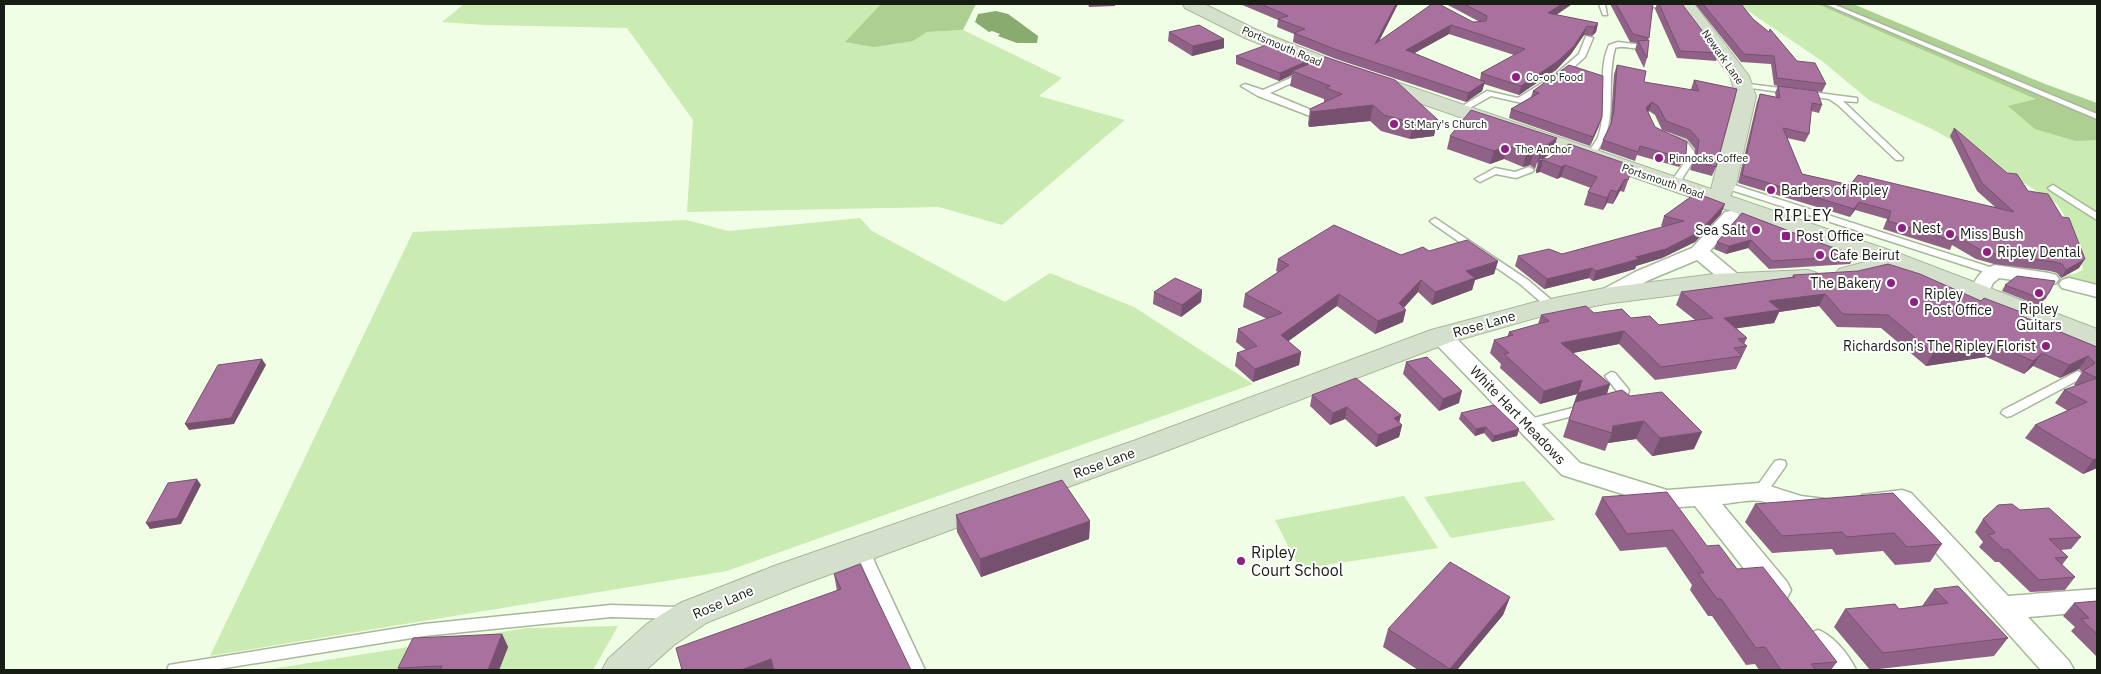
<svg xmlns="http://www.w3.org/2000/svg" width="2101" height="674" font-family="'IBM Plex Sans',sans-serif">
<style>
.green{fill:#caebb1}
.forest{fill:#adcf91}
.water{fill:#8aab6f}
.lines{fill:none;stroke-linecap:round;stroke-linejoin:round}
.lane-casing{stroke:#a7b79a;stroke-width:3}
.street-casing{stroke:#a7b79a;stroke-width:3}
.secondary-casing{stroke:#a7b79a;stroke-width:2}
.lane{fill:#fff;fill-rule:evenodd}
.street{fill:#fff;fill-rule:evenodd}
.secondary{fill:#d5e0cc;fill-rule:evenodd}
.wall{fill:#916288;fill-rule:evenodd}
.shaded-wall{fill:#76506f}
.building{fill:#a9729e;stroke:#76506f}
.poi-dot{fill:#8f1f81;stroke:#fff;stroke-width:2}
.labels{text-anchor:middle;stroke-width:4;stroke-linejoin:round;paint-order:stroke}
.far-street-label{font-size:11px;fill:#171d12;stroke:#fff}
.far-poi-label{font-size:11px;fill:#171d12;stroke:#fff;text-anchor:start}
.poi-label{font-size:14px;fill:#171d12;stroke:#fff;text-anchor:start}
.street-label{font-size:14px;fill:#171d12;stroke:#fff}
.quarter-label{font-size:16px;letter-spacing:1px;fill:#171d12;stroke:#fff}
.near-poi-label{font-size:16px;fill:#171d12;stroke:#fff;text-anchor:start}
</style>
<rect width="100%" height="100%" fill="#f0fee6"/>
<g class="green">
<polygon points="464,4 881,4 846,41 913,41 927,32 963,30 1062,78 1039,96 1125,120 1002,225 939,207 687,212 693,120 627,28 484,25 442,22"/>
<polygon points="1738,4 1817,4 2097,124 2097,289 2066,281 2062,275 2074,274 2083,270 2074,231 2057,204 1991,162 1932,129 1869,100 1822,61"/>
<polygon points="860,218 872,231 1005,302 1050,273 1134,307 1253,384 727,571 210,656 413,232 687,220 728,231"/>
<polygon points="1524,481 1555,520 1451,538 1424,497"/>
<polygon points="1404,496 1438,548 1300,569 1275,520"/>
<polygon points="618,626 593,670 499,670 507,647 410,670 265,670 527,628"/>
</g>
<g class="forest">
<polygon points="881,4 976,4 963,30 927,32 913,41 874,47 845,42"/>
<polygon points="1817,4 1853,4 2045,84 2097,103 2097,140 2076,141 2035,129 2008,106 2036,99"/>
</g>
<polygon class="water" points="996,11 1008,14 1038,36 1037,43 1017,43 998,36 1000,34 992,31 989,32 975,22 978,14"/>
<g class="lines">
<defs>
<g id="lane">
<polygon points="1599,4 1605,4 1607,15 1603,15"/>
<polygon points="1640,4 1660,4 1674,7 1671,9 1643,6"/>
<polygon points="1825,4 1833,4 2097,114 2097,119"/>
<polygon points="1586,36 1593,38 1585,57 1563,77 1557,77 1557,73 1579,54"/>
<path d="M1618,42l24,3 4,2c-9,5 -21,-3 -31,1 -11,42 7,75 -23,110h-6l-1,-2c4,-6 10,-12 13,-19 11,-29 -2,-63 11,-92z"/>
<polygon points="1302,73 1309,75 1270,93 1316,112 1316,116 1310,116 1258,96 1241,86 1245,84 1263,90"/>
<polygon points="1542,83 1549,85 1522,103 1491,96 1461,113 1455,113 1454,111 1487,91 1518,98"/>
<polygon points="1741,83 1857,98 1857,102 1843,101 1903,158 1902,160 1896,160 1838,105 1829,99 1744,87 1740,85"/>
<path d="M1673,136l13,5 9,12 -3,10 -15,24 -3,1 -5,-3 15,-22 3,-10c-8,-9 -12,-8 -18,-14z"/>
<polygon points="1529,167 1534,170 1532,172 1516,178 1496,174 1480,182 1475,179 1495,168 1515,172"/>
<polygon points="1725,182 1996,269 1997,271 1996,273 1988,273 1722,187 1720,185"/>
<polygon points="2053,185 2097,213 2097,220 2050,190 2048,188"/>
<polygon points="1435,218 1528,280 1556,304 1557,306 1556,308 1548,308 1520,284 1432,223 1430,221"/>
<polygon points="2078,371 2084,375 2082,378 2011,416 2007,417 2001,413 2003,410"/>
<polygon points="1611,372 1615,373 1629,390 1626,402 1617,404 1611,400 1616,396 1617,391 1605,376"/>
<polygon points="1584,405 1588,406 1590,409 1588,412 1526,428 1522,427 1520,424 1522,421"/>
<polygon points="1780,460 1785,461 1786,464 1785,467 1765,495 1755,495 1753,492 1755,489 1775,461"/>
<polygon points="864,543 869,544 875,563 925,670 909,670 861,563 857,548 859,544"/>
<polygon points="611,605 679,607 684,609 686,613 684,617 679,619 611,617 424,636 213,670 167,670 169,665 175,664 424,624"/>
</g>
<g id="street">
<polygon points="1731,211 1737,212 1740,216 1710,251 1741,277 1744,281 1741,285 1727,285 1697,260 1649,280 1612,300 1605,302 1598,300 1595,296 1598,292 1635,272 1692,248 1725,212"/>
<path d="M1995,265l54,8 7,2 3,4 -3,4 -7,2 -50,-7 -6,5 -6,13 -7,2 -7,-2 -3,-4c5,-13 11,-23 25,-27z"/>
<polygon points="2069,278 2097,285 2097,297 2062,288 2059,284 2062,280"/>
<path d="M1441,330l8,1 131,132 87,27 93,-7 41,13 24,3 4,6 -4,6c-24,8 -41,-5 -64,-10 -12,-2 -27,2 -39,3l65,78 4,8 -4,8 -10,3 -10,-3 -72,-92 -28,2 -105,-33 -129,-134 -3,-5 3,-5z"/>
<polygon points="1902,490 1911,493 2008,596 2097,589 2097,611 2028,617 2069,661 2074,670 2041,670 1896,508 1871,510 1862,507 1858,501 1862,495"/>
<path d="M1818,630c16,6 31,25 38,40h-32l-20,-28 4,-8z"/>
</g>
<g id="secondary">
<path d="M1183,4h21l53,26 78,31 376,128 25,-93 -6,-20 -53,-72h17l55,72 7,20 -20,89 -6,11 168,57 199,76v18l-204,-79c-14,11 -37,16 -54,11l-4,-5 4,-5 33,-9 -551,-191 -76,-31 -60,-30z"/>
<polygon points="1808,270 1817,273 1821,278 1817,283 1714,290 1605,304 1539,317 1451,342 1158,454 798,586 706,623 674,645 646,670 602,670 608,659 648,623 680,603 774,566 1136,440 1431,330 1535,302 1605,288 1714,274"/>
</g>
</defs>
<use href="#lane" class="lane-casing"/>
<use href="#street" class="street-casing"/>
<use href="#secondary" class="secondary-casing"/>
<use href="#lane" class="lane"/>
<use href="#street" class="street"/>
<use href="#secondary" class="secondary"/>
</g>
<g class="wall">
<polygon points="1088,4 1115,4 1115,6 1089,7"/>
<path d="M1240,4h158l-19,37 53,-37 41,18h7l-34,-18h126l-16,11 42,8 -2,9 -4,4 -8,-1 -13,19 -15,16 -37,25 -35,-11 -2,7 -16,11 -130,-43 -43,-17 1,-8 -17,-7 1,-7zM1449,34l65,21 -33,18 -1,7 -66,-27z"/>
<polygon points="1610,4 1653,4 1648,40 1647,58 1644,68 1635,50 1637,43 1630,42"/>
<polygon points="1657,4 1679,4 1719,53 1716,61 1677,58 1655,9"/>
<polygon points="1695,4 1732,4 1753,19 1797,61 1826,84 1822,92 1796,88 1822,105 1819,113 1811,111 1809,134 1805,142 1787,138 1802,174 1850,185 1995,207 1977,191 1950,136 1954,128 2079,268 2061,278 2057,273 2050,271 1994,264 1976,259 1952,245 1950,250 1883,229 1887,219 1855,210 1850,217 1738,183 1757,102 1760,94 1776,97 1775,93 1778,86 1774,85 1771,64 1741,62"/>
<polygon points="1169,32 1224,39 1224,48 1192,56 1168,41"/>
<polygon points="1236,56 1312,59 1312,62 1434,136 1410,139 1381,131 1370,121 1309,127 1308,124 1310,109 1324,102 1324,99 1290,86 1292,75 1279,81 1236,64"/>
<polygon points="1569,65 1599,126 1590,146 1509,118 1511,109 1531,97 1533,91"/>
<polygon points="1617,65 1644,82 1691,90 1691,89 1694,80 1737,89 1716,167 1712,176 1690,170 1694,159 1695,149 1687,139 1662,130 1655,115 1649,111 1648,112 1655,127 1686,153 1682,162 1679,167 1637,155 1635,161 1600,149 1603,140 1610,127 1611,119 1614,74"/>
<polygon points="1450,136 1553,152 1543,159 1633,166 1624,192 1620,191 1613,204 1607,203 1603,210 1584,205 1588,192 1591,188 1561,177 1557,179 1540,172 1536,173 1536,170 1538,162 1537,163 1535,169 1530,165 1523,167 1504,159 1490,164 1447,149"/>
<polygon points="1742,213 1854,256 1850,264 1769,269 1748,248 1726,254 1714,249 1717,242"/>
<polygon points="1721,214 1695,242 1662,258 1636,266 1635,269 1593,281 1589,278 1544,289 1515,266 1518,256 1562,254 1664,227 1661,226 1664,216"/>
<polygon points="1429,251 1498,261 1494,274 1475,280 1472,290 1432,305 1418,292 1404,308 1403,322 1375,334 1337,306 1288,341 1301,352 1299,365 1253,382 1235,366 1237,353 1246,350 1236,342 1238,329 1267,319 1243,307 1245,294 1278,272 1276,271 1278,259 1401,255"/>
<polygon points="1793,275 1981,301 2020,315 2097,347 2097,468 2083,474 2025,438 2035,425 2068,411 2055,403 2064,390 2076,386 2074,385 2082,372 2079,369 2060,378 2033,366 2024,374 1986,357 1926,366 1881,328 1837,327 1819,306 1779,312 1774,323 1736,328 1747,338 1744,344 1747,346 1736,369 1655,380 1619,344 1573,353 1610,384 1607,394 1694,449 1652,456 1636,439 1608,443 1605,451 1563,437 1577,394 1540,404 1500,368 1501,364 1490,353 1494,340 1507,337 1509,332 1538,324 1541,315 1594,313 1631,318 1659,325 1695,320 1676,305 1681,292 1792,277"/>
<polygon points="2005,285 2046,298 2038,305 2002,291"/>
<polygon points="1202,290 1201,302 1181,317 1153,304 1154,292"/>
<polygon points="1406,362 1459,403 1439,411 1403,374"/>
<polygon points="1312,395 1401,415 1399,423 1402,425 1399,437 1376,447 1345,419 1330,425 1310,406"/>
<polygon points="1461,413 1519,429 1517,436 1492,442 1484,433 1475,436 1459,419"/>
<polygon points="1893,493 1942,544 1930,562 1895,565 1883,551 1836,555 1832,549 1772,553 1745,522 1755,504"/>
<polygon points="1602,497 1707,546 1737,569 1837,662 1831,670 1759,670 1755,664 1746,665 1712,616 1708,616 1690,590 1692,585 1666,547 1620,551 1595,514"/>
<polygon points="2020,510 2081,537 2071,549 2061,550 2068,557 2062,565 2075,577 2065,590 2030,592 1999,562 1995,562 1979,547 1983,542 1975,532 1983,519"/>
<polygon points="956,515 1090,521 1089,539 981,577 957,532"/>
<polygon points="834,574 911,670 682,670 837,591"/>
<polygon points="1934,589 2008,638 1994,656 1870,670 1834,627 1845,609 1899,609 1922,606"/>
<polygon points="1510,597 1503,615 1457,670 1418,670 1383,647 1388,629"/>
<polygon points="2097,601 2097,657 2071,631 2075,627 2063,616 2074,603"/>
<polygon points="502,634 508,647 499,670 399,670 398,668"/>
</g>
<g class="shaded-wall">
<polygon points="1396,4 1398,4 1373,53 1375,44"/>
<polygon points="1562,4 1572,4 1546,22 1548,13"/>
<polygon points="1598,23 1596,32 1592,36 1594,27"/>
<polygon points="1451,25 1449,34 1404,59 1406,50"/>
<polygon points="1587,26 1584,35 1571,54 1556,70 1519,95 1521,86"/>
<polygon points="1224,39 1224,48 1192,56 1193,46"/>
<polygon points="1312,59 1311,67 1292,71 1292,75 1279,81 1280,73"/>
<polygon points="1485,82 1482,91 1466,102 1468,93"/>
<polygon points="1652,102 1649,111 1643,117 1646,108"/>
<polygon points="1373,105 1370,121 1309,127 1311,112"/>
<polygon points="1602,117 1599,126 1590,146 1593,137"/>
<polygon points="1438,120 1434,136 1410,139 1413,123"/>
<polygon points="1557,138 1553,152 1539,161 1539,158 1538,162 1537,163 1540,150"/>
<polygon points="1507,145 1504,159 1490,164 1494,151"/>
<polygon points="1534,152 1530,165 1523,167 1526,154"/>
<polygon points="1686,153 1682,162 1679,167 1682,158"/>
<polygon points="1543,160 1540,172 1536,173 1539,161"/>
<polygon points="1565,165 1561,177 1557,179 1561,167"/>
<polygon points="1625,179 1620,191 1613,204 1617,192"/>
<polygon points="1611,190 1607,203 1603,210 1607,198"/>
<polygon points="1859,202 1855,210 1850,217 1854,209"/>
<polygon points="1725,204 1721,214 1695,242 1662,258 1636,266 1635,269 1593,281 1596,271 1636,257"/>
<polygon points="1751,240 1748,248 1726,254 1729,246"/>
<polygon points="2085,259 2079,268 2061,278 2066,270"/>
<polygon points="1498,261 1494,274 1475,280 1472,290 1432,305 1435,292 1466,271"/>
<polygon points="1592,268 1589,278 1544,289 1547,279"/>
<polygon points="1421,280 1418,292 1399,312 1406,310 1403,322 1375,334 1378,321 1399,303"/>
<polygon points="1202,290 1201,302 1181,317 1182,305"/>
<polygon points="2049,293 2046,298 2038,305 2042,299"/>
<polygon points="1339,294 1337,306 1279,348 1281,335"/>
<polygon points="1825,294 1819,306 1779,312 1774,323 1719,331 1724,318 1769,301"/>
<polygon points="1624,331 1619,344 1557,356 1561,343"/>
<polygon points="1994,344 1986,357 1926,366 1933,353"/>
<polygon points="1301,352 1299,365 1253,382 1255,369"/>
<polygon points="2042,353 2033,366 2024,374 2033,361"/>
<polygon points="2088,356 2079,369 2060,378 2069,365"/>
<polygon points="262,359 266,365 234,424 189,430 185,424"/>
<polygon points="1582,380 1577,394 1540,404 1544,391"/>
<polygon points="1610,384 1605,398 1573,406 1578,393"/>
<polygon points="1462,391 1459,403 1439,411 1443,399"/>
<polygon points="1347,407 1345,419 1330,425 1333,413"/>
<polygon points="1401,415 1398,426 1402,425 1399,437 1376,447 1378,435 1394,418"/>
<polygon points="1644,421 1636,439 1608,443 1612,433 1613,426"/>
<polygon points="1486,427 1484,433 1475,436 1476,429"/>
<polygon points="1519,429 1517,436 1492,442 1494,436"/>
<polygon points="1702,432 1694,449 1652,456 1660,438"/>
<polygon points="2097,458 2097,468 2083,474 2093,460"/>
<polygon points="197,479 201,485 181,524 150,529 146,523"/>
<polygon points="1090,521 1089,539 981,577 980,559"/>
<polygon points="1510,597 1503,615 1457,670 1449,670"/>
<polygon points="502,634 508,647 499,670 488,670"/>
<polygon points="771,659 773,670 741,670"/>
</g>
<g class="building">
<polygon points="1261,4 1396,4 1375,44 1432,4 1439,4 1473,22 1486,21 1487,16 1464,4 1562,4 1548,13 1598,23 1594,27 1587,26 1574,46 1558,61 1521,86 1481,73 1525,49 1451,25 1406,50 1485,82 1468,93 1337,50 1294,33 1305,29 1278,19 1288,16"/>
<polygon points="1616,4 1653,4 1649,38 1633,34"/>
<polygon points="1659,4 1682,4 1719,53 1680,51"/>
<polygon points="1703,4 1741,4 1753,19 1769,32 1770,29 1797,61 1815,63 1826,84 1777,78 1774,56 1744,54"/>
<polygon points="1199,25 1224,39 1193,46 1169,32"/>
<polygon points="1649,40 1647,58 1638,41"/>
<polygon points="1272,43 1312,59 1280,73 1236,56"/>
<polygon points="1325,57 1395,80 1438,120 1413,123 1384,115 1373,105 1311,112 1310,109 1342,94 1326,88 1330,86 1292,71"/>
<polygon points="1569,65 1603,76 1602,117 1593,137 1511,109 1539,93 1533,91"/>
<polygon points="1617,65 1646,71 1644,82 1699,91 1694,80 1737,89 1716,167 1693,161 1697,154 1699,140 1690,130 1666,121 1658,106 1652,102 1646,108 1655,127 1687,142 1686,153 1682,158 1640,146 1638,152 1603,140 1611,124 1614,110"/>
<polygon points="1778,86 1817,91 1822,105 1812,103 1809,134 1783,128 1802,174 1850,185 1858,175 2014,212 1982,183 1954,128 2007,173 2017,174 2028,191 2048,194 2062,217 2069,218 2085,259 2066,270 2062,264 2055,262 1999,255 1981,250 1956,236 1954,241 1888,221 1891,211 1859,202 1854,209 1742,175 1760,94 1780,98"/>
<polygon points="1471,110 1557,138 1540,150 1539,155 1534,152 1526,154 1507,145 1494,151 1450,136"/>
<polygon points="1569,144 1633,166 1628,180 1625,179 1617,192 1611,190 1607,198 1588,192 1597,177 1565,165 1561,167 1543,160 1539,161 1539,158 1548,159"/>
<polygon points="1696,193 1725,204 1699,232 1666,249 1636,257 1639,259 1596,271 1592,268 1547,279 1518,256 1549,249 1562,254 1684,221 1664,216"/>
<polygon points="1742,213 1854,256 1772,261 1751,240 1729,246 1717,242"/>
<polygon points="1334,225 1401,255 1423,247 1429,251 1467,240 1498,261 1466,271 1475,278 1435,292 1421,280 1399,303 1406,310 1378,321 1339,294 1281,335 1301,352 1255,369 1237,353 1257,346 1238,329 1282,313 1245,294 1289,265 1278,259"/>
<polygon points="1888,264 1920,274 1981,301 1984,298 2021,312 2019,315 2097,347 2097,458 2093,460 2035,425 2087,402 2064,390 2097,378 2083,371 2095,363 2088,356 2069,365 2042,353 2033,361 1994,344 1933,353 1888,315 1843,314 1825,294 1769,301 1780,310 1724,318 1747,338 1738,339 1747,346 1734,348 1742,356 1661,367 1624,331 1561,343 1610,384 1578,393 1582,380 1544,391 1504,354 1509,353 1494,340 1513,335 1509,332 1549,321 1541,315 1586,306 1594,313 1622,309 1631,318 1650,316 1659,325 1713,318 1681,292 1795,277 1793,275 1858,271"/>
<polygon points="2017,276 2055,281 2049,293 2042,299 2005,285"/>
<polygon points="1175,278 1202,290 1182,305 1154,292"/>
<polygon points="1427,357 1462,391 1443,399 1406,362"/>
<polygon points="262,359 231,418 185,424 218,365"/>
<polygon points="1356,378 1401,415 1394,418 1402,425 1378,435 1347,407 1333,413 1312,395"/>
<polygon points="1622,390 1630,396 1662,392 1702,432 1660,438 1644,421 1613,426 1612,433 1569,420 1575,402"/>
<polygon points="1494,405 1519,429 1494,436 1486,427 1476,429 1461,413"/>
<polygon points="197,479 177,518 146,523 168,483"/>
<polygon points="1062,480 1090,521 980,559 956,515"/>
<polygon points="1667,492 1707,546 1719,545 1737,569 1763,567 1837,662 1811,664 1816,670 1781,670 1765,647 1756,648 1721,599 1717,599 1698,573 1704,573 1673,530 1627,534 1602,497"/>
<polygon points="1893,493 1942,544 1907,547 1894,533 1847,537 1842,532 1782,536 1755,504"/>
<polygon points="2012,504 2020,510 2049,508 2081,537 2049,539 2068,557 2055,558 2075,577 2039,580 2008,549 2004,550 1988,535 1995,533 1983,519 1998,505"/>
<polygon points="1450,562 1510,597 1450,669 1388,629"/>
<polygon points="860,564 911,670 774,670 771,659 741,670 682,670 676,648 841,589 834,574"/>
<polygon points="1958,586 2008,638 1883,653 1845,609 1895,604 1899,609 1948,603 1934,589"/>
<polygon points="2097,601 2097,634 2081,619 2089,618 2074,603"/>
<polygon points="502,634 488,670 440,670 442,666 398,668 413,638"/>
</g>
<g class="poi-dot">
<circle cx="1516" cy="77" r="5"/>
<circle cx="1394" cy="124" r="5"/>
<circle cx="1505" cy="149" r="5"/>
<circle cx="1659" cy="158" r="5"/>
<circle cx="1771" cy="190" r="5"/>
<circle cx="1902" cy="228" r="5"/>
<circle cx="1756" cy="230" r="5"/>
<circle cx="1950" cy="234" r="5"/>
<rect x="1781" y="231" width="10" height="10" rx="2.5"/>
<circle cx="1987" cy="252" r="5"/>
<circle cx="1820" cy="255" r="5"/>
<circle cx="1891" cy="283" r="5"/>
<circle cx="2039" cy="293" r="5"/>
<circle cx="1914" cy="302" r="5"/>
<circle cx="2046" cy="346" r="5"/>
<circle cx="1241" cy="561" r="5"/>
</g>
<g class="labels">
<g class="far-street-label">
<text transform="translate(1282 46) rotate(23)" y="4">Portsmouth Road</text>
<text transform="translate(1723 57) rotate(55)" y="4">Newark Lane</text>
<text transform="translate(1663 181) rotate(19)" y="4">Portsmouth Road</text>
</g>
<g class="far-poi-label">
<text x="1526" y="81">Co-op Food</text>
<text x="1404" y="128">St Mary's Church</text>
<text x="1515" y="153">The Anchor</text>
<text x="1669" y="162">Pinnocks Coffee</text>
</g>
<g class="poi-label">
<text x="1781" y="195">Barbers of Ripley</text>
<text x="1912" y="233">Nest</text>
<text x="1746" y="235" text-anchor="end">Sea Salt</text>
<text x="1960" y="239">Miss Bush</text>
<text x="1796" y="241">Post Office</text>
<text x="1997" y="257">Ripley Dental</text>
<text x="1830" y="260">Cafe Beirut</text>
<text x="1881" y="288" text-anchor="end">The Bakery</text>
<text x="1924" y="299">Ripley<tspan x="1924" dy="16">Post Office</tspan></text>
<text x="2039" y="314" text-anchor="middle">Ripley<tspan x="2039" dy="16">Guitars</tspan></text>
<text x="2036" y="351" text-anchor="end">Richardson's The Ripley Florist</text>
</g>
<g class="street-label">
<text transform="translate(1484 324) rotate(-16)" y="5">Rose Lane</text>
<text transform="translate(1518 415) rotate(46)" y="5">White Hart Meadows</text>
<text transform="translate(1104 463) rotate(-20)" y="5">Rose Lane</text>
<text transform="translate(723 602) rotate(-23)" y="5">Rose Lane</text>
</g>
<g class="quarter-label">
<text x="1803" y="221">RIPLEY</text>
</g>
<g class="near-poi-label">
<text x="1251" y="558">Ripley<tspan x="1251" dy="18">Court School</tspan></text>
</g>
</g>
<rect width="2101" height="674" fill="none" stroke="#171d12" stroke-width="10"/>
</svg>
